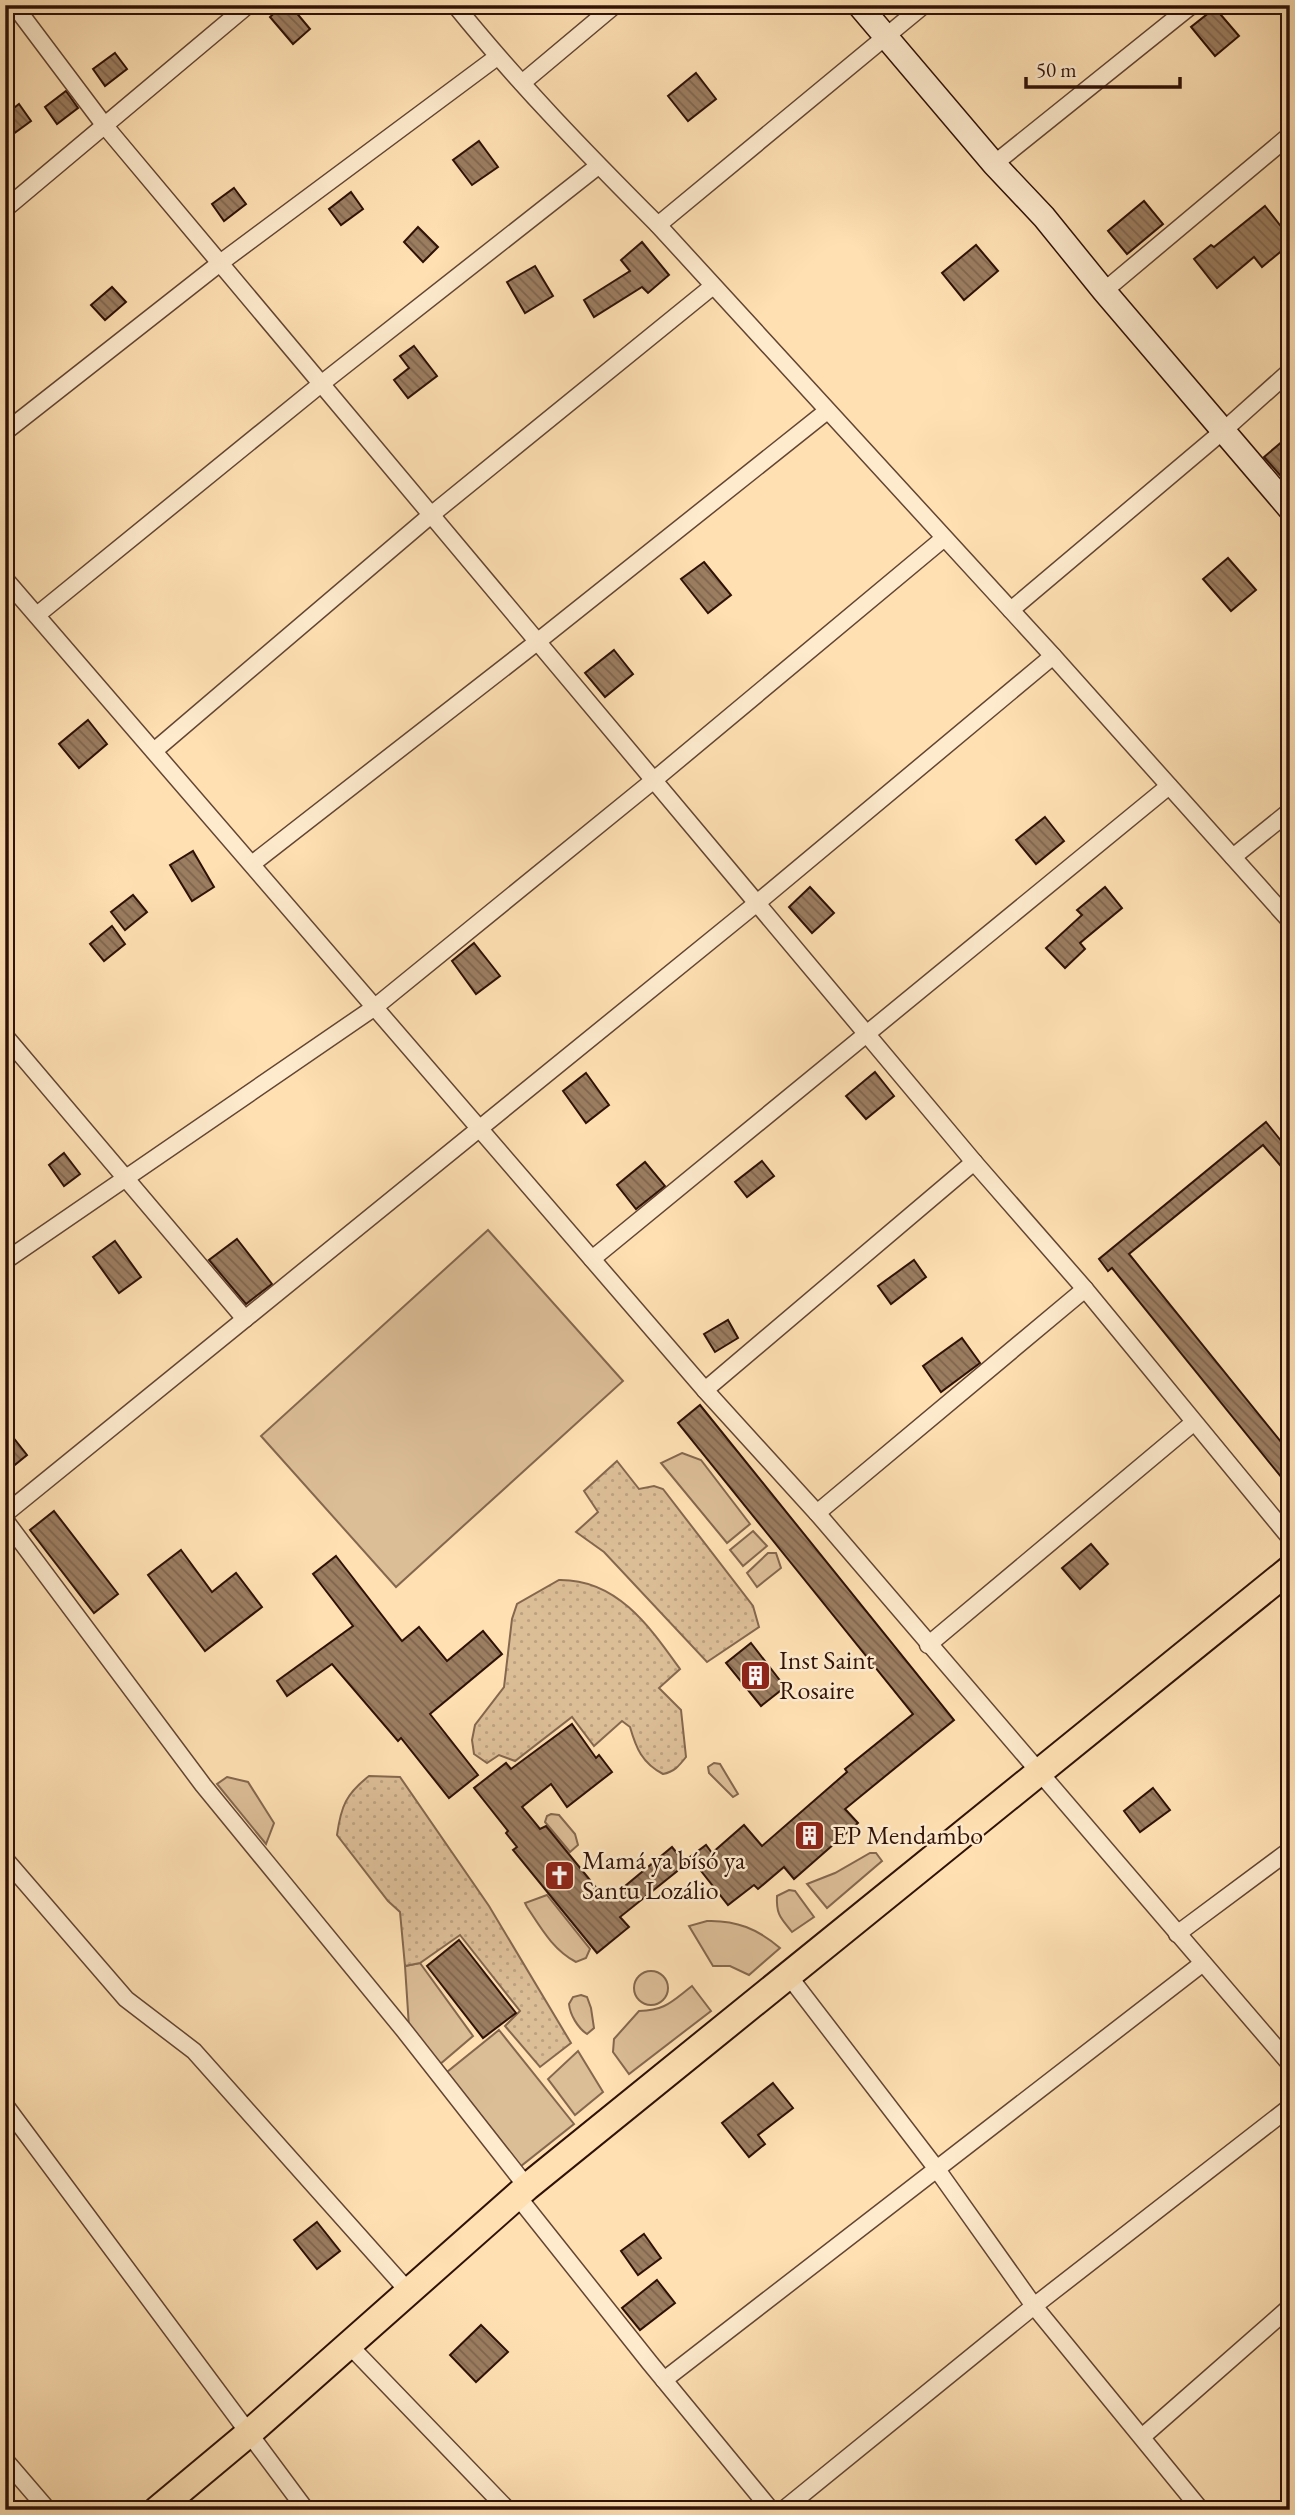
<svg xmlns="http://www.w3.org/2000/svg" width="1295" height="2515" font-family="'EB Garamond',serif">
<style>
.green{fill:#dbbd96;stroke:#85674e;stroke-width:2}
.park{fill:url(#park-dots);stroke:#85674e;stroke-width:2}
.building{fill:url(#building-back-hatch);stroke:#2f1107;stroke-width:2}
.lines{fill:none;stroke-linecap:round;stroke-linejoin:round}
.street-casing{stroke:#634532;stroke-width:19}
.secondary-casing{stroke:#2f1107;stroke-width:26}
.primary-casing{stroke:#2f1107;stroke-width:30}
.street{stroke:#feebce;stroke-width:16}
.secondary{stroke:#feebce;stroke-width:23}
.primary{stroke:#fee0b3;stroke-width:26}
.labels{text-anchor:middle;stroke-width:5;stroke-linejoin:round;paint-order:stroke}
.poi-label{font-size:26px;fill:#2f1107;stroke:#feebce;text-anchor:start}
</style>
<defs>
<pattern id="park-dots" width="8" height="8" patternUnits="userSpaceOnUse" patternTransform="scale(1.75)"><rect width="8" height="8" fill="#dbbd96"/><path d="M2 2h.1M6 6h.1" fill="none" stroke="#bca180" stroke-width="1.8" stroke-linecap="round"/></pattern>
<pattern id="building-back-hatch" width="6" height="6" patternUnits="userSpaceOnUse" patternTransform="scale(1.75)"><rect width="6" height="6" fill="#9b7d60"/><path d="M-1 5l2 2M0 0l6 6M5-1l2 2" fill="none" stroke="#7f654d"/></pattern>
</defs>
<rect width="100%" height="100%" fill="#fee0b3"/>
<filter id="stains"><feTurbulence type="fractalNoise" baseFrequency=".00286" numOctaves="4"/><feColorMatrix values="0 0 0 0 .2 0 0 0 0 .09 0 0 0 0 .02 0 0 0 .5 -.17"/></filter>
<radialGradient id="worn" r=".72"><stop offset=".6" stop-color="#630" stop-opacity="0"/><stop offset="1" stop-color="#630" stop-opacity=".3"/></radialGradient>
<g class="green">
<polygon points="488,1230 623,1381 396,1587 261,1436"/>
<polygon points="682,1453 701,1460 750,1524 727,1543 661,1463"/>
<polygon points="753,1531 767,1546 743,1566 730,1550"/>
<polygon points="768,1553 776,1553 781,1568 757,1587 747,1573"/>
<polygon points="714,1763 720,1764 738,1794 733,1797 709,1773 708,1767"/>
<polygon points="227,1777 248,1782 274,1823 266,1844 217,1784"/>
<polygon points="551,1814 559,1815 575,1834 578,1845 570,1852 545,1822 547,1816"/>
<polygon points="870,1853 876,1853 882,1861 827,1908 807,1884 835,1873"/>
<path d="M789,1890l6,1 19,26 -22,15c-11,-14 -16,-17 -15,-36z"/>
<path d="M547,1895l43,54 -4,9 -10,4c-23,-12 -35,-34 -49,-55l-2,-4z"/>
<path d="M707,1921c29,-1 51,8 73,27l-31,27 -19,-9h-17l-24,-40z"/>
<polygon points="420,1963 473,2036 439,2065 409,2027 405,1966"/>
<circle cx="651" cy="1988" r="17"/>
<path d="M692,1986l19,25 -82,63 -16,-22 1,-13 25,-28c27,-1 32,-9 53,-25z"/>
<path d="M581,1995l6,2 4,11 3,20 -7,6c-9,-6 -17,-19 -18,-30l4,-7z"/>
<polygon points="499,2030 574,2124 521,2166 447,2072"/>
<polygon points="578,2051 603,2092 575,2115 548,2079"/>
</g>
<g class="park">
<polygon points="617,1461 639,1489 654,1486 663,1489 753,1606 759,1627 707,1662 604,1552 576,1532 598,1512 584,1491"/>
<path d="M559,1580c58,-1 91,47 121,89l-21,19 22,22 5,47c-7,9 -12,15 -23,17 -21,-11 -27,-26 -33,-47l-8,-6 -28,25 -22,-29 -57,44 -16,-6 -12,8 -13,-9 -2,-14 3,-15 29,-38 8,-68 5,-15z"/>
<path d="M369,1776l31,1 89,129 82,137 -31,24 -35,-41 15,-15 -60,-76 -40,28 -15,3 -5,-54 -12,-11 -51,-66c4,-29 9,-41 32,-59z"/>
</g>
<g class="building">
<polygon points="283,5 290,5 310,29 293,44 270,17"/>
<polygon points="1215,8 1239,36 1215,56 1191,27"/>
<polygon points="115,53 127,69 105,86 93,69"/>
<polygon points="696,73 716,99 688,121 668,96"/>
<polygon points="66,91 78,108 57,124 45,107"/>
<polygon points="19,104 31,121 5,140 5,115"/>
<polygon points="479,141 498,167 472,185 453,160"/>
<polygon points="234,188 246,204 224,221 212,204"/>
<polygon points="351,192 363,209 341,225 329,209"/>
<polygon points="1144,201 1163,224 1127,254 1108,231"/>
<polygon points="1265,206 1290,238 1290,244 1262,267 1254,257 1217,288 1194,259 1211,245 1214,247"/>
<polygon points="418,227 438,247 423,262 404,242"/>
<polygon points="642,242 669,275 648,293 642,287 594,317 584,300 630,271 621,260"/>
<polygon points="976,245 998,271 964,300 942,273"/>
<polygon points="535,266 553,296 525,313 507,282"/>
<polygon points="112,287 126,302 105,320 91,305"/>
<polygon points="414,346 437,376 408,398 394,380 409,368 400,356"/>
<polygon points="1290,435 1290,466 1280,475 1264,457"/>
<polygon points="1228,558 1256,590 1231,611 1203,579"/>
<polygon points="704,562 731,595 708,613 681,579"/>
<polygon points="614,650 633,674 605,697 585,673"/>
<polygon points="88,720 107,744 79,768 59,744"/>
<polygon points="1045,817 1064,841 1036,864 1016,840"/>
<polygon points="193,851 214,887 192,901 170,865"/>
<polygon points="810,887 834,913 812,933 789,907"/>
<polygon points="1105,887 1122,908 1080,943 1085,949 1065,968 1046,948 1082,915 1077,910"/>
<polygon points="133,895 147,912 125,930 111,912"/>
<polygon points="112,926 125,944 104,961 90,944"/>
<polygon points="474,943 500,976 476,994 452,961"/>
<polygon points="875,1072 894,1096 866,1119 846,1096"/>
<polygon points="586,1073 609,1105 586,1123 563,1091"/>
<polygon points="1266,1122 1290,1152 1290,1177 1263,1145 1129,1254 1290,1453 1290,1488 1112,1268 1108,1271 1099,1259"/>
<polygon points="64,1153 80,1174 64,1186 49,1165"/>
<polygon points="762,1161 774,1176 747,1197 735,1182"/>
<polygon points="645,1162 665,1186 636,1209 617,1185"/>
<polygon points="237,1239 272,1284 246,1304 209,1260"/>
<polygon points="115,1241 141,1277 119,1293 93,1257"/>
<polygon points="914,1260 926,1277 891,1304 878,1286"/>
<polygon points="728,1320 738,1338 715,1352 704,1334"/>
<polygon points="962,1338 980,1363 941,1392 923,1366"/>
<polygon points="700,1405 954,1720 845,1809 858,1823 794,1879 784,1867 758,1889 754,1885 728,1905 690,1857 706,1845 712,1853 744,1825 762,1846 847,1772 845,1769 913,1714 678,1423"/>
<polygon points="5,1427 27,1455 5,1473"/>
<polygon points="54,1511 118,1594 94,1613 30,1530"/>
<polygon points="1091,1544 1108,1564 1080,1589 1062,1568"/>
<polygon points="181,1550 212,1592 236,1573 262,1607 205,1651 148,1575"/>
<polygon points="336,1556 402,1641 419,1627 447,1661 483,1631 502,1654 430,1714 478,1775 449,1798 401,1738 398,1741 332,1664 287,1696 277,1681 353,1626 313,1574"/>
<polygon points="751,1643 785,1687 761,1706 726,1663"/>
<polygon points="572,1724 596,1758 599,1755 612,1772 567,1807 551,1784 522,1807 540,1829 546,1826 607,1901 672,1847 686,1864 620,1917 629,1927 597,1953 513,1850 517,1847 506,1833 508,1831 474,1788 506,1763 511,1769"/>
<polygon points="1153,1788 1170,1810 1140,1832 1124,1811"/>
<polygon points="459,1940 516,2013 483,2038 427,1966"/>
<polygon points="773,2083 793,2108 758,2135 765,2144 749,2157 722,2123"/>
<polygon points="317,2222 340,2251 317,2269 294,2240"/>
<polygon points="644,2234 661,2258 638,2275 621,2251"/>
<polygon points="657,2280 675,2303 640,2330 622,2308"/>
<polygon points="481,2325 508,2352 476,2382 450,2355"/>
</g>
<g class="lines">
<defs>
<g id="street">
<polyline points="14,5 105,126 974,1162 1085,1289 1290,1538"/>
<path d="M455,5c63,78 132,149 203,220l395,431 237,265"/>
<polyline points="1288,5 1290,8"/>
<polyline points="522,83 615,5"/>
<polyline points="994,164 1192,5"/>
<polyline points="5,209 248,5"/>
<polyline points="658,225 924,5"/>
<polyline points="1104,291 1290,135"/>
<polyline points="5,432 220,263 497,57"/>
<polyline points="5,579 705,1390 817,1513 1290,2064"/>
<polyline points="1011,610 1223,431 1290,371"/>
<polyline points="37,615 321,384 598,166"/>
<polyline points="154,751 431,515 713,286"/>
<polyline points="1233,857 1290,811"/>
<polyline points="252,864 537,642 827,411"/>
<polyline points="5,1036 245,1319"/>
<polyline points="592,1259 1169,786"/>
<polyline points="5,1261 375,1007 654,780 943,539"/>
<polyline points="705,1390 974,1162"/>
<polyline points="817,1513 1085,1289"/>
<polyline points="5,1514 757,903 1053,656"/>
<polyline points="5,1520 203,1785 403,2029 527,2187"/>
<polyline points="928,1645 1193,1423"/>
<polyline points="5,1859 126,1999 194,2051 409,2292"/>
<polyline points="1177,1934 1290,1850"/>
<polyline points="788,1975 936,2168 1034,2306 1201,2510"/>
<polyline points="5,2105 306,2510"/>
<polyline points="518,2197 650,2363 771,2510"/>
<polyline points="349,2345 508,2510"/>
<polyline points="664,2380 1203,1963"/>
<polyline points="1142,2437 1290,2307"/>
<polyline points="5,2460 48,2510"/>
<polyline points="783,2510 1034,2306 1290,2107"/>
</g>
<polyline id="secondary" points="859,5 994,164 1044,217 1104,291 1290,509"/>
<polyline id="primary" points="157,2510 248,2434 527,2187 1290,1569"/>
</defs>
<use href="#street" class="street-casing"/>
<use href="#secondary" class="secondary-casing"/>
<use href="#primary" class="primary-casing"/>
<use href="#street" class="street"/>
<use href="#secondary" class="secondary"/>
<use href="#primary" class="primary"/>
</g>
<defs>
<symbol id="building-square" viewBox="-11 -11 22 22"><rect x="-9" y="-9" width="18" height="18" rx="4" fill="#8f2418" stroke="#feebce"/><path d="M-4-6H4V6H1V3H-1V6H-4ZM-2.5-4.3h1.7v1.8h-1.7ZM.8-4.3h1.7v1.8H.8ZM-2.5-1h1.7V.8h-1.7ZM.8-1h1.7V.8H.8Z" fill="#fff"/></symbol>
<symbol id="church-square" viewBox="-11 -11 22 22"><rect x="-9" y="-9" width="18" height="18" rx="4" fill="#8f2418" stroke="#feebce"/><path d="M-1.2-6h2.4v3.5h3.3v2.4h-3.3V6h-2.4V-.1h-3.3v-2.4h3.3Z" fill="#fff"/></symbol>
</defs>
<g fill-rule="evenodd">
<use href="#building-square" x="738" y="1658" width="35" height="35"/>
<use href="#building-square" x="792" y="1818" width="35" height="35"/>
<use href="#church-square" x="542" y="1858" width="35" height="35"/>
</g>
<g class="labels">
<g class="poi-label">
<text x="779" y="1669">Inst Saint<tspan x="779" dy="30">Rosaire</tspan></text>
<text x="832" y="1844">EP Mendambo</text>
<text x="582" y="1869">Mamá ya bísó ya<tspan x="582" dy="30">Santu Lozálio</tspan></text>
</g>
</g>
<rect width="1295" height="2515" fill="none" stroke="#fee0b3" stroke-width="28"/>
<rect x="7" y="7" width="1281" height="2501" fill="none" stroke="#2f1107" stroke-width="3.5"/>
<rect x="14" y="14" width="1267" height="2487" fill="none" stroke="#2f1107" stroke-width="2"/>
<path d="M1026 77v10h154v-10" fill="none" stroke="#2f1107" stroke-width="3.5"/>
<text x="1036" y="77" font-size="21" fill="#2f1107" stroke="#feebce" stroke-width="5" paint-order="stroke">50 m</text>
<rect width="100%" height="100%" filter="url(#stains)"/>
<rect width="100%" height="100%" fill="url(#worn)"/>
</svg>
